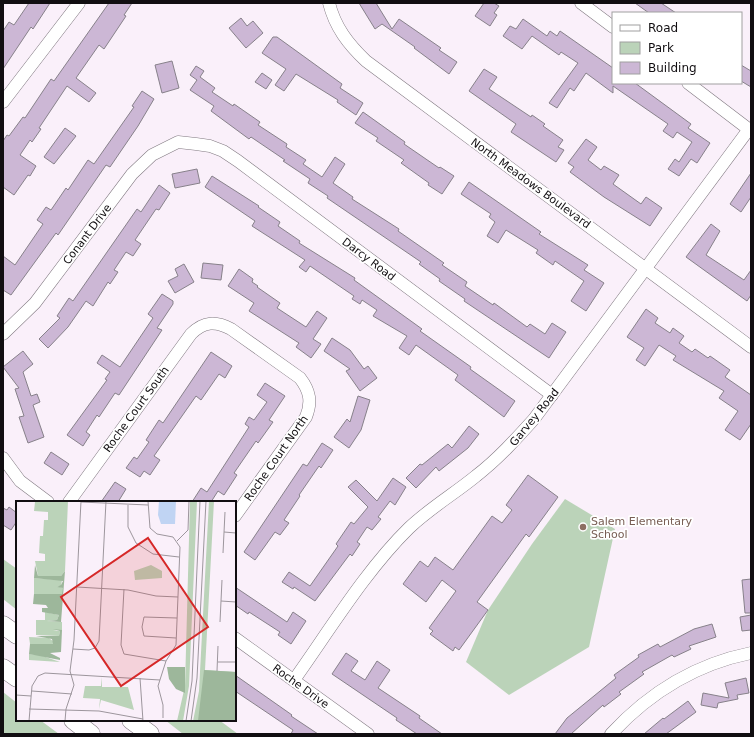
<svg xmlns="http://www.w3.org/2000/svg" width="754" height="737" font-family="'DejaVu Sans',sans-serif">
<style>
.green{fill:#bbd3b9}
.building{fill:#ccb7d5;stroke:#87818a}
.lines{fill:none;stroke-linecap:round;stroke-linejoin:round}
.minor-casing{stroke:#817981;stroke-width:13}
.highway-casing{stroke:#817981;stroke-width:19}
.minor{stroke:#fff;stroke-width:12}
.highway{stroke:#fff;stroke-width:18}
.education-dot{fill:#8d6e63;stroke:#fff;stroke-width:1.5}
.labels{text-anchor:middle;stroke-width:3.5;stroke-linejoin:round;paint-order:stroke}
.street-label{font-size:11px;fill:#110e11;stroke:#fff}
.education-label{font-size:11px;fill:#785e54;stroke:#fff;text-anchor:start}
.inset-road{fill:none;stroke:#9d969d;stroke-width:1}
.view{fill:#d62828;fill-opacity:0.15;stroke:#d62828;stroke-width:2}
.inset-edge{fill:none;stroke:#110e11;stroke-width:2}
</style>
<rect width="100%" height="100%" fill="#faf0fa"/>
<g class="green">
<polygon points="565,499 615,529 589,647 509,695 466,662 488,610 532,544"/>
<polygon points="3,559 17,569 17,610 3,599"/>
<polygon points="3,692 17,703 17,720 40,720 59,734 3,734"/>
<polygon points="165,720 219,720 238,734 183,734"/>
</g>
<g class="building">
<polygon points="29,3 50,3 33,29 31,27 3,69 3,31 9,22 14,25"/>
<polygon points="109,3 132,3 124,15 126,16 104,49 99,45 76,78 96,93 89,102 67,86 39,128 41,129 32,142 30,140 20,155 36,166 30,176 28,175 14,195 3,187 3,141 7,135 9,136 23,117 25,118 51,79 54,81"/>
<polygon points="359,3 376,3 392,29 399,19 441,48 439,50 457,62 449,74 414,48 415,47 382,24 375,29"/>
<polygon points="484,3 494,3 499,6 494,13 497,15 490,26 475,16"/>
<polygon points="635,3 661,3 676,13 649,13"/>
<polygon points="241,18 247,26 253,21 263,33 246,48 229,28"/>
<polygon points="523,19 547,36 550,31 557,36 560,31 613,68 613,83 635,83 691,124 688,128 710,143 697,163 691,159 679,176 668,169 675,159 679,162 692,142 677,132 673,138 663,131 668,124 613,86 613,93 586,73 574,91 570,88 557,108 549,103 578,63 561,52 559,55 532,36 522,49 503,36 510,26 516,29"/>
<polygon points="273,37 277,37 342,84 340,88 363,103 356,115 337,102 338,100 296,74 284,91 275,85 286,69 262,53"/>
<polygon points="172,61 179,88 162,93 155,65"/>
<polygon points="741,65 751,71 751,87 741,81"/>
<polygon points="196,66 204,71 200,77 215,88 212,92 233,106 234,104 260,122 258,125 287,144 286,147 306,160 303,164 322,177 335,157 345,164 333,183 353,197 352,199 399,229 398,231 444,263 442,265 467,282 465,286 493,305 494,303 527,327 530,324 545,334 552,323 566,332 549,358 464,301 465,299 439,281 440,279 419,264 421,262 327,198 328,196 308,183 310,179 283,161 285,160 251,137 249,139 211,111 214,106 190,90 197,80 190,75"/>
<polygon points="484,69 497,77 489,89 531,117 532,115 545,124 543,126 563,140 558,147 564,150 556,162 511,132 516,124 469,91"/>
<polygon points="262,73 272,80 266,89 255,82"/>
<polygon points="142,91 154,99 138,126 110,167 106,165 58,235 56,233 11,295 3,290 3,256 15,265 43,224 37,220 46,207 51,210 66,188 68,190 88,160 94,164 134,107 132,106"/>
<polygon points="363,112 405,142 404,144 439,168 440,167 454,176 442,194 428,185 429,183 401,163 404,160 376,141 378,138 355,123"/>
<polygon points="65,128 76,136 54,164 44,157"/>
<polygon points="586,139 597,147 588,160 601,170 604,166 619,175 613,184 641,204 646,197 662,208 650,226 604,197 570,172 574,167 568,163"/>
<polygon points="197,169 200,183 175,188 172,174"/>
<polygon points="751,173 751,197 741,212 730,204"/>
<polygon points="212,176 259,206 258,207 280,222 278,226 300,241 299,243 355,278 354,280 422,329 420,331 471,367 470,369 515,401 504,417 455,380 458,375 416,345 409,355 399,348 407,336 373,316 377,310 362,300 360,304 352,299 354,296 310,266 306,272 299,267 305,260 252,226 255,221 205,187"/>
<polygon points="469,182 541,232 539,234 588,265 584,270 604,283 586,311 571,301 584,281 555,261 553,265 536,253 538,250 506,230 498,243 487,236 495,222 489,217 491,214 461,194"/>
<polygon points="159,185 170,193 159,210 156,209 135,240 141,244 133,256 126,252 114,270 118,272 110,284 108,282 93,306 86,301 68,327 48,348 39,339 60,318 57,316 69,298 73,301 137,209 141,212"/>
<polygon points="711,224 720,231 706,255 744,280 751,270 751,295 747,301 686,257"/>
<polygon points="203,263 223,265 221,280 201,278"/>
<polygon points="184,264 194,282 175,293 168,281 178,276 175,269"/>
<polygon points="239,269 253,279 252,282 258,286 257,287 280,303 277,308 306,327 317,311 327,318 313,339 321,344 311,358 296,347 299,343 249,311 254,303 228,286"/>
<polygon points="162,294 173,301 173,304 157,328 162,330 119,395 115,393 99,417 97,415 86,432 90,435 83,446 67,435 107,380 105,379 110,372 97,363 102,355 120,367 153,318 148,314"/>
<polygon points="646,309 658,318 655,323 670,333 673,328 684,336 679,343 692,352 695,349 708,358 710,356 730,370 725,377 751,395 751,424 740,440 725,430 738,411 719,398 724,391 673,360 676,356 659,345 645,366 636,360 644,348 627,337"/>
<polygon points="332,338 350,350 364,369 368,366 377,378 360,391 346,371 350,369 324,351"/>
<polygon points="23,351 33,364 23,372 31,396 37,394 40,402 33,405 44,437 28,443 19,417 24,416 15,389 19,388 3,367"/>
<polygon points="211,352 232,366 225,378 219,374 201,400 196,396 154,456 160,460 150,475 144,471 140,477 126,468 134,457 137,459 149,442 146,440 159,420 163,423"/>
<polygon points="265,383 285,396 269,420 273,422 258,443 256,441 234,473 237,475 224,495 218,491 211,502 192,502 201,488 207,492 249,427 245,424 249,417 254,420 267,402 257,395"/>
<polygon points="358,396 370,400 361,430 349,448 334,437 347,419 350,422"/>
<polygon points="469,426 479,434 468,448 439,471 436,467 416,488 406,478 420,464 422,465 448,444 452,448"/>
<polygon points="322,443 333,450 321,468 319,466 299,495 300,496 284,520 289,523 280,535 275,532 255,560 244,552 303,464 307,466"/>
<polygon points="51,452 69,464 62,475 44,463"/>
<polygon points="528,475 558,497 529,537 526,534 477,602 488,610 459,650 455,647 453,651 430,634 433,631 429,628 456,591 442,580 426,602 403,584 420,561 428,567 435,557 453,570 492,516 502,523 512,510 506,505"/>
<polygon points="393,478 406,487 395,505 390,501 378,517 381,519 372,530 367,527 357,542 360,544 352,556 350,554 315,601 294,587 293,589 282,582 289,572 310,586 338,546 336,544 351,522 354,524 368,507 348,487 356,480 377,501"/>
<polygon points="115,482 126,489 118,502 101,502"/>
<polygon points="9,507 17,513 17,521 11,530 3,525 3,508 7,510"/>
<polygon points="751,579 751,613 745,613 742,580"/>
<polygon points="235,587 287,622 293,612 306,621 291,644 278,635 280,632 249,612 248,614 235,605"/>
<polygon points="751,615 751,630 742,631 740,617"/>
<polygon points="712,624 716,637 689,646 691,649 674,657 672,655 642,672 644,674 619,692 621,694 604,707 603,705 571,734 555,734 567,718 616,678 614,675 639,657 638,655 658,644 660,647 694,629"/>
<polygon points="346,653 358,661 351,671 365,680 377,661 390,670 378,688 420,716 419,718 442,734 417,734 396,720 397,718 332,674"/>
<polygon points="235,675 292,715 291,716 318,734 291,734 293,730 235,691"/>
<polygon points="746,678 749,693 737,695 738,699 718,703 717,708 701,705 703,693 729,698 725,683"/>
<polygon points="688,701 696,712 666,734 644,734 663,718 664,719"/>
</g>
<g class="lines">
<defs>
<g id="minor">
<path d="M329,3c6,24 19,41 37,58l385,286"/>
<polyline points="581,3 613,27"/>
<polyline points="688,83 751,131"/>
<polyline points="3,102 79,3"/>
<polyline points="3,334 35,303 132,174 152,155 178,142 196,144 210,146 223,151 238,161 552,395"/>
<polyline points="3,458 20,481 48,502"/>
<path d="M69,502l122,-168c13,-13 25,-13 40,-5l69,49c10,13 12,24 6,39l-71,99"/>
<polyline points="235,638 368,734"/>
<path d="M294,680c35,-49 72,-110 115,-152 21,-20 45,-34 67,-52 22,-17 40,-37 58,-57l215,-290"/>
<path d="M611,734c38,-41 85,-70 140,-81"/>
</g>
<g id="highway">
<polyline points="3,625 17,635"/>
<polyline points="3,668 17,678"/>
<polyline points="73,720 91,734"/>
<polyline points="131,720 150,734"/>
</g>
</defs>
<use href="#minor" class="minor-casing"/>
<use href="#highway" class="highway-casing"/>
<use href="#minor" class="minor"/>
<use href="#highway" class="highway"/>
</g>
<circle class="education-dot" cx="583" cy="527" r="4"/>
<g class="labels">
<g class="street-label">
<text transform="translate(531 183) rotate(36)" y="4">North Meadows Boulevard</text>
<text transform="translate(87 234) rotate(-53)" y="4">Conant Drive</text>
<text transform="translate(369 259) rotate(37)" y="4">Darcy Road</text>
<text transform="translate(136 409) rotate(-54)" y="4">Roche Court South</text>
<text transform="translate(534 417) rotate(-51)" y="4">Garvey Road</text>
<text transform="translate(276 458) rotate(-55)" y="4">Roche Court North</text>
<text transform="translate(301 686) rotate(36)" y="4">Roche Drive</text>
</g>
<g class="education-label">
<text x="591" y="525">Salem Elementary<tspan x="591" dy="13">School</tspan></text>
</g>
</g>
<g transform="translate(16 501)">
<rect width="220" height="220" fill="#faf0fa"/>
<path d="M52,0l-3,70 -4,5h-23l-3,-15h10v-7l-6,-1 1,-17h3l1,-16h4v-8l-14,-1 1,-9zM174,0h7l-8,185 -6,35h-6l8,-35zM193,0h5l-9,169 31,2v49h-43l6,-30zM135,64l11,6v7l-27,2 -1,-9zM18,77l28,2 -1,6h-4l6,2v6h-29zM29,111l14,3 -2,5 -10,1 15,1v8h-9l7,1 -1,5 -23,-1v-15h9zM13,136l20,1 5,4 -2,3 -22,-1zM13,153l11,1 20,7 -31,-2zM86,176v10h26l6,23 -33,-10 -2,9 1,-10 -17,-1 2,-12h16z" fill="#bbd3b9"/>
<path d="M19,64l3,11h23l4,-5 -4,51 -13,-1 9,-1 2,-5 -17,-3v-4h6l-2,-3 -13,-1 1,-10h28l1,-6 -6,-1 4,-2 2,-4 -29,-3zM37,128l9,1 -1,22 -11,1 10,5v2l-31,-6 1,-10h23l-1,-5 -16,-3h23l1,-5zM151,166h18v26l-9,-4 -7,-10zM188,169l32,2v49h-38z" fill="#9db79b"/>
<path d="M143,0h17l-1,23h-14l-3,-9z" fill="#c0d4f3"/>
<path class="inset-road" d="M132,0l2,27 7,6 16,3 7,10 -4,98 -10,16 -8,25 5,19v13M65,1l67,3M112,4v22l8,16 17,11 26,3M208,31l12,1M161,40l11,-11 1,-29M207,52l2,-41M61,86l51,3 28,6 22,1M108,88l-3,56 3,9 42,7M205,100l15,1M204,121l2,-42M160,137l-32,-2 -2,-9 2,-10 33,1M57,148l16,1 6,-2 4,-7 7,-140M202,161h18M201,170l1,-25M124,177l3,43M16,190l40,3M0,194l15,1M13,208l70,2 44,8M13,220l3,-35 6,-10 7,-3 115,7M49,220l1,-12 8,-24 -4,-14 4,-31 7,-139M170,220l6,-40 8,-180M175,220l6,-43 9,-177"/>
<path class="view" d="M132,37l60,89 -87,59 -60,-89z"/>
<rect width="220" height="220" class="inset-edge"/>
</g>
<rect width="754" height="737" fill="none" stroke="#110e11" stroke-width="8"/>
<rect x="612" y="12" width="130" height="72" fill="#ffffff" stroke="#a09fa0"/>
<rect x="620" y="25" width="20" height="6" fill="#ffffff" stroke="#a09fa0"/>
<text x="648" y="32" font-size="12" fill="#110e11">Road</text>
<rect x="620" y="42" width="20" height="12" fill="#bbd3b9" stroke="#a09fa0"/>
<text x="648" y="52" font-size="12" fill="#110e11">Park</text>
<rect x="620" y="62" width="20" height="12" fill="#ccb7d5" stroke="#a09fa0"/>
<text x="648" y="72" font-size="12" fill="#110e11">Building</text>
</svg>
